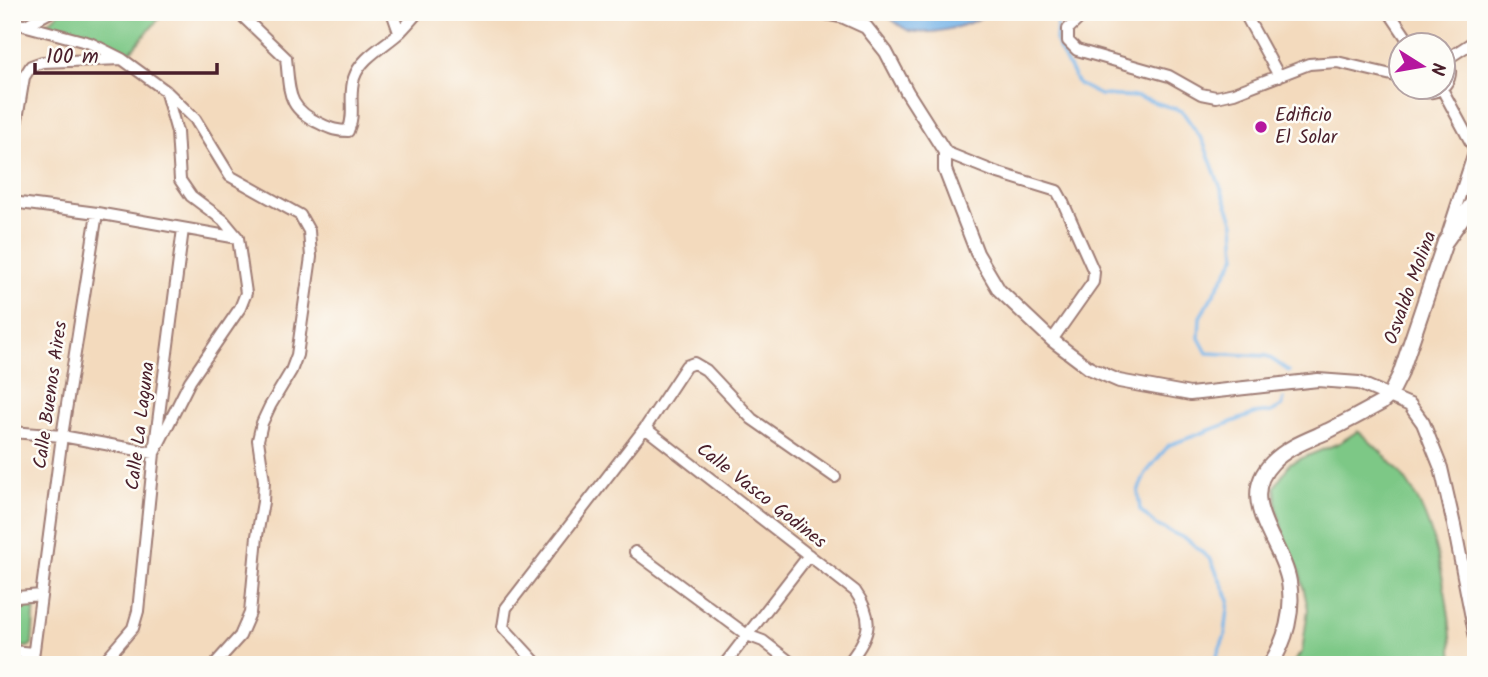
<svg xmlns="http://www.w3.org/2000/svg" width="1488" height="677" font-family="Kalam,sans-serif">
	<rect width="100%" height="100%" fill="#fdfcf7"/>
	<filter id="ink" filterUnits="userSpaceOnUse"><feTurbulence type="fractalNoise" baseFrequency=".0143" numOctaves="2"/><feDisplacementMap in="SourceGraphic" scale="14" xChannelSelector="R" yChannelSelector="G"/><feConvolveMatrix kernelMatrix="1 2 1 2 8 2 1 2 1" color-interpolation-filters="sRGB"/></filter>
	<filter id="wash" filterUnits="userSpaceOnUse"><feTurbulence type="fractalNoise" baseFrequency=".00686" numOctaves="4" result="noise"/><feDisplacementMap in="SourceGraphic" scale="28" xChannelSelector="R" yChannelSelector="G"/><feGaussianBlur stdDeviation="1.57" result="paint"/><feColorMatrix in="noise" values="0 0 0 0 0 0 0 0 0 0 0 0 0 0 0 0 0 1.4 0 .05"/><feComposite in="paint" operator="in"/></filter>
	<g filter="url(#wash)">
		<rect width="100%" height="100%" fill="#f3dabd"/>
		<path fill="#7dc886" stroke="#647458" stroke-width="2" d="M61,12H165L129,53L83,34L46,24Z
			M1358,431C1376,447 1394,463 1407,482C1438,525 1451,612 1453,665H1291L1302,652L1308,609L1300,572L1285,540L1277,509L1275,487L1290,463L1339,443Z
			M31,599L35,601L32,644L28,647L12,646V606L21,600Z"/>
		<path fill="#75b2e7" stroke="#606889" stroke-width="2" d="M883,12H988C973,26 930,36 910,31C901,28 890,18 883,12Z"/>
		<g fill="none" stroke-linecap="round" stroke-linejoin="round">
			<path stroke="#75b2e7" stroke-width="3.5" d="M1058,12L1056,43L1078,84L1100,95L1138,97L1182,111L1203,141L1234,223L1236,256L1200,317L1199,338L1207,353L1267,356L1289,371
				M1210,665L1214,663L1225,635L1229,600L1211,560L1188,540L1156,525L1140,510L1138,491L1146,473L1169,445L1254,414L1271,412L1282,406L1284,399"/>
		</g>
	</g>
	<g filter="url(#ink)">
		<g fill="none" stroke-linecap="round" stroke-linejoin="round">
			<g stroke="#9e7c74" stroke-width="14">
				<path id="minor" d="M238,12L286,58C290,92 286,108 321,124C331,129 337,131 348,131C356,114 348,96 354,78C361,57 385,46 400,32C406,26 412,19 418,12
					M392,12L399,32
					M1086,12L1068,29V41L1077,50L1169,76L1201,94L1216,97L1234,93L1309,64L1337,62L1400,77
					M1244,12L1279,76
					M1389,12L1412,46
					M12,22L90,43L122,59L166,91L195,119L230,176L300,215L309,231L311,257L297,355L291,371L270,406L262,423L258,440L264,481L263,502L257,536L250,613L240,636L214,665
					M26,25L50,12
					M1447,59L1476,40
					M1415,88C1439,103 1463,75 1442,54
					M1442,89L1476,152
					M166,93L177,132L180,180L191,196L223,220L238,238
					M12,149L24,77L31,66L42,62L122,59
					M945,152L995,172L1057,191L1062,200L1094,272L1093,282L1052,340
					M12,202L97,213L238,238L246,293L240,308L190,381L154,453L62,436L12,432
					M1448,232L1474,152
					M645,428L855,591C877,622 868,637 847,665
					M635,552L747,635L763,641L794,665
					M12,601L17,597L41,595
					M12,651L33,653
					M32,665L62,436L97,213
					M101,665L133,628L138,611L154,453L183,229
					M538,665L503,627L506,608L645,428L686,366L694,363L706,370L752,419L835,477
					M724,665L809,555"/>
			</g>
			<g stroke="#9e7c74" stroke-width="16">
				<path id="tertiary" d="M820,12L844,17L866,27L886,52L907,92L945,152V170L977,253L999,290L1052,340L1089,368L1119,381L1190,394L1318,380L1359,383L1410,405L1423,423L1441,468L1454,525L1476,638"/>
			</g>
			<g stroke="#9e7c74" stroke-width="18">
				<path id="secondary" d="M1270,665C1286,641 1294,611 1289,582C1283,543 1235,501 1272,463C1287,447 1308,440 1328,431C1346,422 1363,413 1381,403L1390,395L1400,375L1445,242L1476,198"/>
			</g>
			<use href="#minor" stroke="#fff" stroke-width="10"/>
			<use href="#tertiary" stroke="#fff" stroke-width="12"/>
			<use href="#secondary" stroke="#fff" stroke-width="14"/>
		</g>
	</g>
	<circle fill="#b5179e" stroke="#fdfcf7" stroke-width="2.5" cx="1261" cy="127" r="7"/>
	<g text-anchor="middle" dominant-baseline="central" stroke-width="5" stroke-linejoin="round" paint-order="stroke">
		<g font-size="19" fill="#4a1f2b" stroke="#fdfcf7" text-anchor="start">
			<text x="1275" y="116">Edificio<tspan x="1275" dy="22">El Solar</tspan></text>
		</g>
		<g font-size="19" fill="#4a1f2b" stroke="#fdfcf7">
			<text transform="translate(1411 288) rotate(-70)">Osvaldo Molina</text>
			<text transform="translate(51 395) rotate(-82)">Calle Buenos Aires</text>
			<text transform="translate(141 426) rotate(-83)">Calle La Laguna</text>
			<text transform="translate(761 496) rotate(38)">Calle Vasco Godines</text>
		</g>
	</g>
	<rect width="1488" height="677" fill="none" stroke="#fdfcf7" stroke-width="42"/>
	<g transform="translate(1422 66) rotate(101)"><circle r="33" fill="#fdfcf7" stroke="#b5a4a5" stroke-width="2"/>
	<path d="M0-5L12 26L0 18L-12 26Z" fill="#b5179e"/>
	<text y="-10" font-size="19" font-weight="bold" text-anchor="middle" fill="#4a1f2b">N</text>
	</g>
	<path d="M35 63v10h182v-10" fill="none" stroke="#4a1f2b" stroke-width="3.5"/>
	<text x="46" y="63" font-size="21" fill="#4a1f2b" stroke="#fdfcf7" stroke-width="5" paint-order="stroke">100 m</text>
</svg>
